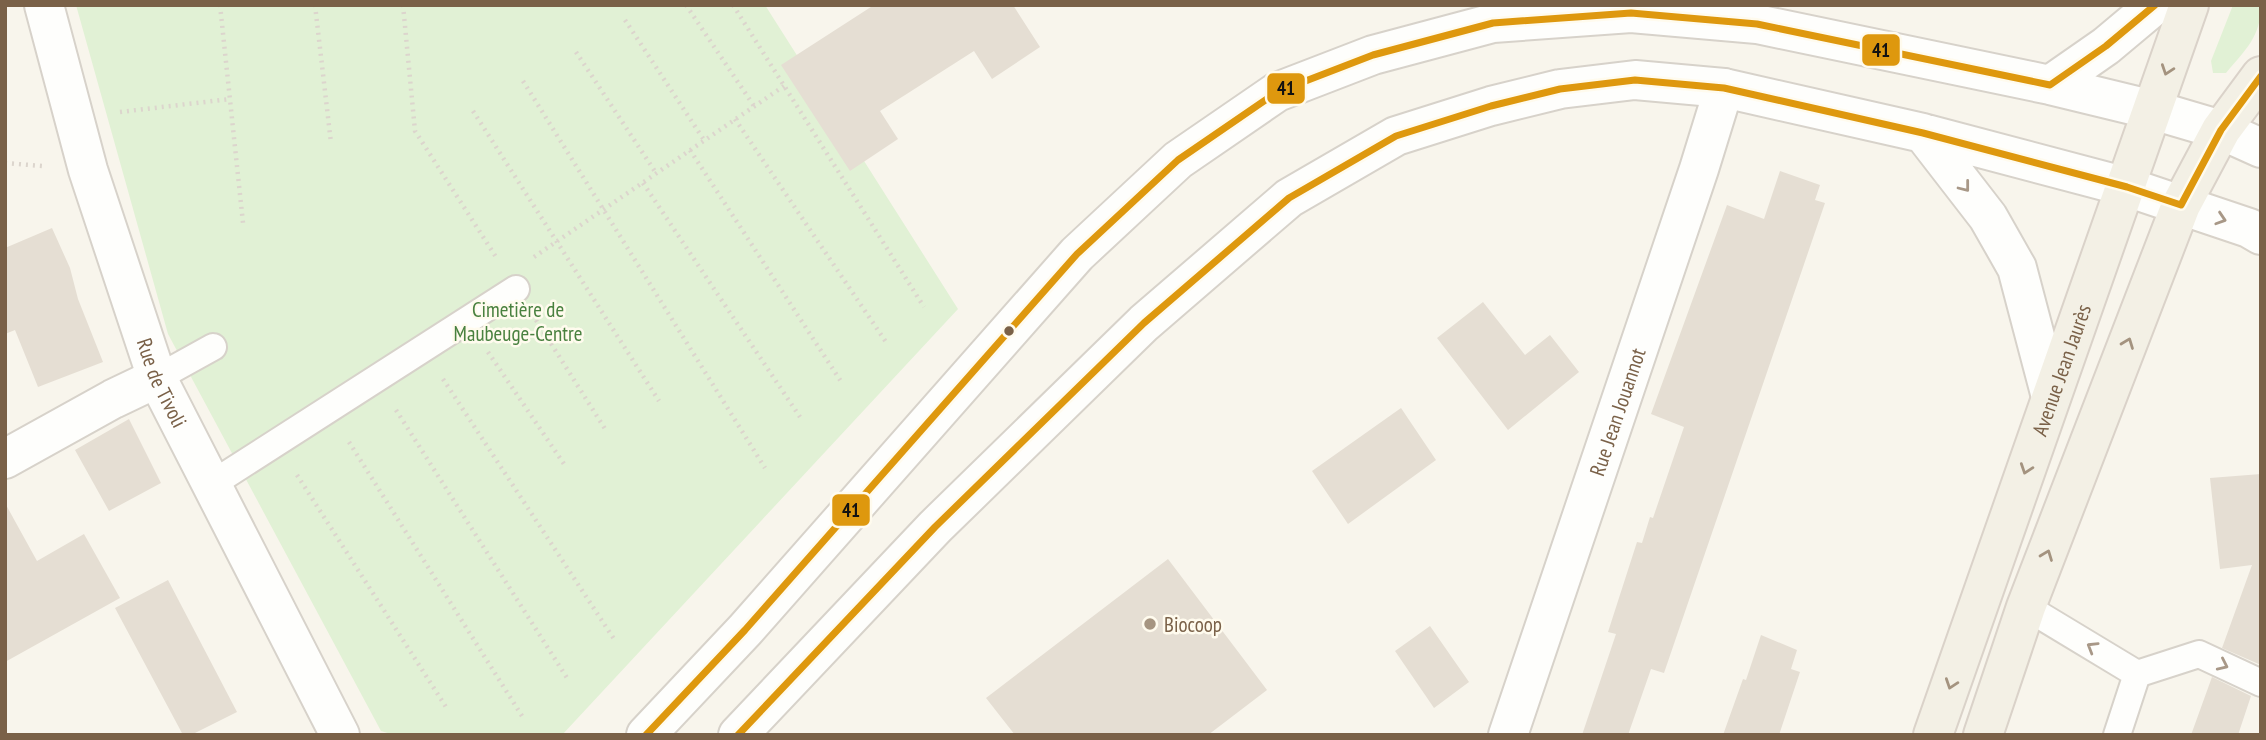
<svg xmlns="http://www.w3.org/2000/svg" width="2266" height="740" font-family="'PT Sans Narrow',sans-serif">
	<rect width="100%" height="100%" fill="#f8f5ec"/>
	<path fill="#e1f1d5" d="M76,5H765L958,309L562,735H394L381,731L168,334Z
		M2233,5H2261C2261,37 2245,50 2226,73H2213L2211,61Z"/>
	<path fill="#e5ded3" d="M874,5H1013L1040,47L992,79L974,51L880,111L898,139L850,171L781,65Z
		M1780,171L1820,185L1815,200L1825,203L1664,673L1651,669L1628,735H1582L1616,634L1608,632L1637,542L1642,543L1650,517L1653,518L1684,427L1651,414L1727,205L1764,219Z
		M52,228L70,268L78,299L103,362L38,387L15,330L5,334V248Z
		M1483,302L1525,355L1550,335L1579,372L1508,430L1437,338Z
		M1401,408L1436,460L1348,524L1312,471Z
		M129,419L161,483L109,511L75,450Z
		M2261,474V665L2222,648L2252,565L2220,569L2210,478Z
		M5,503L37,561L84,534L120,598L5,662Z
		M1168,559L1267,690L1208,735H1015L986,698Z
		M168,580L237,712L191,735H183L115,608Z
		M1430,626L1469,682L1434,708L1395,651Z
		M1761,635L1797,650L1791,669L1800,672L1779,735H1723L1743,679L1746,680Z
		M2212,677L2251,696L2238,735H2191Z"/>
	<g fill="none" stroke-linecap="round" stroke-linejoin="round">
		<g stroke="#d7d2ca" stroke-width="30">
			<path id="service" d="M157,378L213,347
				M212,484L516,289
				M2026,607L2137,674L2117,735
				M2137,674L2199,654L2261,683"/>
		</g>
		<g stroke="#d7d2ca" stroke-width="42">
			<g id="minor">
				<path id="s1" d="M44,5L88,170L157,378L340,735"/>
				<path d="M5,459L113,399L157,378"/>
				<path id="s2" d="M1508,735L1699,169L1724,88"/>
			</g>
		</g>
		<g stroke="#d7d2ca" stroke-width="42">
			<path id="tertiary" d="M2050,85L2106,46L2155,5
				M1923,133L1988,217L2017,268L2051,397
				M646,735L745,630L1077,254L1178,160L1277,92L1373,55L1493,23L1631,13L1757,24L2050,85L2153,110
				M738,735L935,527L1144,323L1289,198L1396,136L1491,106L1560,89L1635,80L1724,88L1923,133L2127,187"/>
		</g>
		<g stroke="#d8d2c9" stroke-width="42">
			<path id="secondary" d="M2153,110L2221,130L2261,148
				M2127,187L2249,228L2261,235"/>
		</g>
		<g stroke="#dad2c9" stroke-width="42">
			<g id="primary">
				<path id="s3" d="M1933,735L2189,5"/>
				<path d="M1983,735L2026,607L2181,205L2221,130L2261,76"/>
			</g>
		</g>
		<path stroke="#dcd5cd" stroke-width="4.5" stroke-dasharray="2 5" stroke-linecap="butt" d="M220,5L243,223
			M315,5L331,143
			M403,5L415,131L496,257
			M686,5L754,106
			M733,5L924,307
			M625,20L704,140
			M576,52L656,173
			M523,81L765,468
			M473,111L659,401
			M120,112L230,99
			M735,119L886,342
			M690,150L842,383
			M5,163L42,166
			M643,183L800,417
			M534,257L784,86
			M536,320L607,432
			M488,352L564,464
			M443,379L614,639
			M396,410L569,681
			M349,442L522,716
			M297,475L446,707"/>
		<use href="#service" stroke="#fefefc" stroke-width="26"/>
		<use href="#minor" stroke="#fefefc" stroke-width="38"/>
		<use href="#tertiary" stroke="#fefefc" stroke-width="38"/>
		<use href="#secondary" stroke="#fefefc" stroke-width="38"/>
		<use href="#primary" stroke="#f3f0e5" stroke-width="38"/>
		<g stroke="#fffbee" stroke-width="12">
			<path id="bus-1" d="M646,735L745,630L1077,254L1178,160L1277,92L1373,55L1493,23L1631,13L1757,24L2050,85L2106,46L2155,5
				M738,735L935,527L1144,323L1289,198L1396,136L1491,106L1560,89L1635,80L1724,88L1923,133L2127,187L2181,205L2221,130L2261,76"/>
		</g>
		<use href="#bus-1" stroke="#de980e" stroke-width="7"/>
	</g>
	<defs><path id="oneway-chevron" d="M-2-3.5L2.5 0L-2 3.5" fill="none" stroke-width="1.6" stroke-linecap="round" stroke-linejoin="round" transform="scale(1.75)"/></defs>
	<g stroke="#a4937f">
		<use href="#oneway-chevron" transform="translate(2167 70) rotate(109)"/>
		<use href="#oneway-chevron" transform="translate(2128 343) rotate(-69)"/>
		<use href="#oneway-chevron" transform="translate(2026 469) rotate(109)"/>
		<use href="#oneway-chevron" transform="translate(2047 555) rotate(-69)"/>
		<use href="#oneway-chevron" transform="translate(1951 684) rotate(109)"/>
	</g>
	<g stroke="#a89887">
		<use href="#oneway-chevron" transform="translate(1965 187) rotate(52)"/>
		<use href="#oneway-chevron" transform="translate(2221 219) rotate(18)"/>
		<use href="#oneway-chevron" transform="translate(2092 647) rotate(-149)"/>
		<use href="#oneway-chevron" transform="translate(2223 665) rotate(25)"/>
	</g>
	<circle fill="#7a6148" stroke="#fffbee" stroke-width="2.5" cx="1009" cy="331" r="6"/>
	<circle fill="#a69581" stroke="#fffbee" stroke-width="2.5" cx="1150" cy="624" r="7"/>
	<g text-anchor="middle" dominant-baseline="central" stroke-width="5" stroke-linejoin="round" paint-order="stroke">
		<g font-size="21" fill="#49813f" stroke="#fffbee">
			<text x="518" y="309">Cimetière de<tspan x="518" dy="24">Maubeuge-Centre</tspan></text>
		</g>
		<g font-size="21" fill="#7a6148" stroke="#fffbee">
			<text stroke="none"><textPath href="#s3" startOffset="387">Avenue Jean Jaurès</textPath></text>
			<text stroke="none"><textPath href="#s1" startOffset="396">Rue de Tivoli</textPath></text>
			<text stroke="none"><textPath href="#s2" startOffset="341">Rue Jean Jouannot</textPath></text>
		</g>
		<g font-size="21" fill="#7a6148" stroke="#fffbee" text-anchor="start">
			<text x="1164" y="624">Biocoop</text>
		</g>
	</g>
	<g stroke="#fffbee" stroke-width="2.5">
		<rect x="1861" y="33" width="40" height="34" rx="7" fill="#de980e"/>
		<rect x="1266" y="72" width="40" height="33" rx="7" fill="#de980e"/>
		<rect x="831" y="493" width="40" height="34" rx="7" fill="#de980e"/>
	</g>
	<g font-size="19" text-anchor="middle" font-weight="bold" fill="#111">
		<text x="1881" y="57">41</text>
		<text x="1286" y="95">41</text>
		<text x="851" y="517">41</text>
	</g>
	<rect width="2266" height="740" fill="none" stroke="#7a6148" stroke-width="14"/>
</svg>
